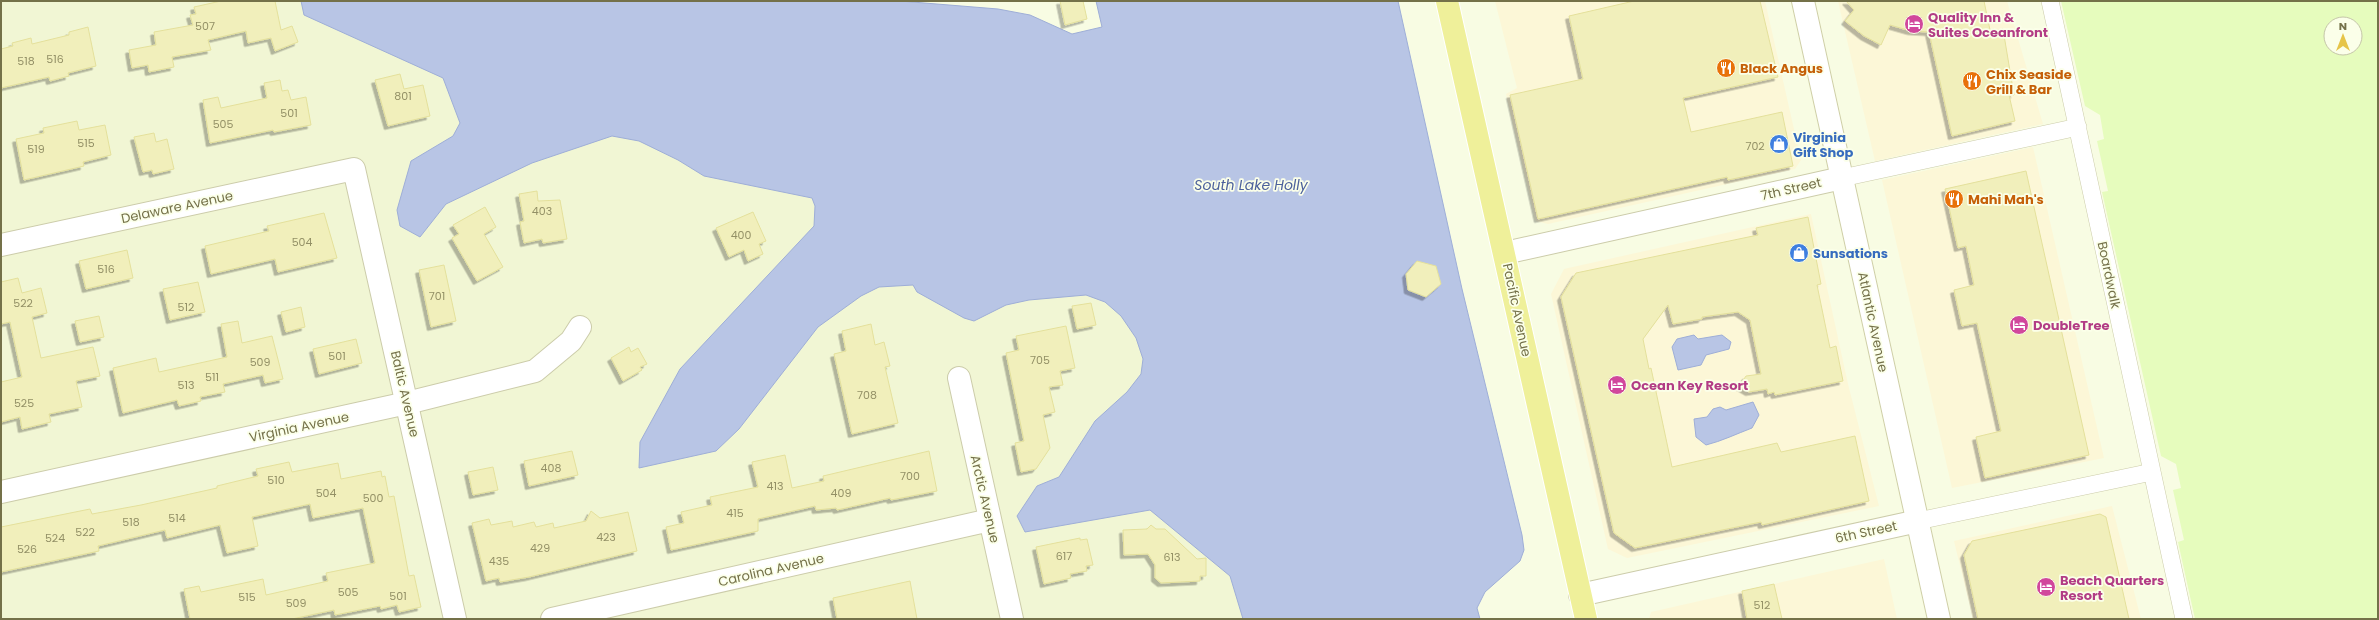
<svg xmlns="http://www.w3.org/2000/svg" width="2379" height="620" font-family="Poppins,sans-serif">
	<defs>
		<filter id="shadow"><feDropShadow dx="-3.5" dy="3.5" stdDeviation="0" flood-color="#0004"/></filter>
	</defs>
	<rect width="100%" height="100%" fill="#f8fce3"/>
	<path fill="#f1f6d4" d="M1,1H394L1231,284L1296,619H1Z"/>
	<path fill="#fcf7d7" d="M1495,1H1765L1801,160L1795,169L1548,224L1536,221L1506,94L1517,88Z
		M1838,1H2007L2043,124L1875,161Z
		M2033,147L2104,458L1952,488L1882,180Z
		M1811,214L1848,384L1879,506L1627,558L1608,549L1551,294L1564,269Z
		M2112,506L2141,619H1973L1954,541Z
		M1884,559L1897,619H1649L1651,612Z"/>
	<path fill="#e6fcbd" fill-rule="evenodd" d="M2061,1H2378V619H2195L2178,542L2184,540L2173,490L2181,488L2176,464L2161,456L2102,192L2108,191L2097,141L2104,139L2100,115L2085,106ZM2331,24H2355V48H2331Z"/>
	<path fill="#b8c5e5" stroke="#9eaed7" d="M301,1H900L998,9L1030,15L1072,34L1102,27L1096,1H1398L1462,289L1522,535L1524,550L1520,561L1485,592L1477,608L1480,619H1243L1230,576L1150,510L1025,532L1017,516L1037,486L1059,477L1095,421L1127,392L1141,374L1143,359L1136,338L1121,316L1105,302L1086,295L1029,300L1006,305L974,321L964,318L917,292L913,285L879,287L861,296L818,327L739,429L716,451L639,468L640,442L680,369L814,226L815,206L812,198L704,176L678,160L639,141L612,136L532,163L446,204L420,237L400,226L397,210L411,161L453,136L460,123L443,78L304,15Z
		M1694,335L1698,339L1722,335L1731,342L1729,349L1706,355L1701,365L1678,370L1672,347L1677,339Z
		M1753,402L1759,415L1752,428C1736,434 1722,441 1706,445L1696,437L1694,419L1707,417L1713,409L1720,407L1726,410Z"/>
	<path fill="#f1efbb" stroke="#e4e09b" filter="url(#shadow)" d="M221,1H275L281,30L292,26L298,42L275,51L271,38L248,43L246,31L208,40L211,50L172,57L174,67L149,72L148,65L132,68L129,50L156,45L154,32L193,25L190,15L196,14L194,7Z
		M1060,1H1083L1087,19L1065,25Z
		M1634,1H1760L1778,77L1683,98L1691,132L1782,112L1793,166L1728,180L1727,177L1538,219L1510,95L1583,79L1569,16Z
		M1846,1H1984L1990,30L1994,29L1995,31L2003,29L2014,95H2009L2015,121L1952,136L1929,32L1911,31L1890,25L1881,45L1864,36L1845,21L1854,10Z
		M88,27L96,66L68,73L69,76L50,81L49,77L1,88V49L13,46L12,43L31,38L32,44L69,35V32Z
		M400,74L404,89L423,85L430,116L388,126L375,80Z
		M280,80L282,91L288,90L291,100L306,97L311,125L274,132L273,130L210,143L203,100L218,97L221,108L267,98L264,83Z
		M77,121L79,130L105,125L111,155L83,162L84,166L24,180L16,139L44,133L43,128Z
		M154,133L156,142L167,139L174,169L153,174L152,170L143,172L134,137Z
		M2026,171L2089,455L1985,478L1976,437L2001,431L1977,323L1962,326L1954,290L1974,285L1966,246L1958,248L1945,189Z
		M537,191L538,201L560,200L567,239L543,243L542,239L524,243L520,222L524,221L519,194Z
		M485,207L496,227L484,234L503,267L477,281L452,238L459,234L453,225Z
		M753,212L766,241L759,244L763,254L748,261L744,250L729,257L716,228Z
		M324,213L337,258L278,272L275,259L211,274L205,246L269,231L267,226Z
		M1808,217L1821,284L1817,285L1830,348L1836,346L1843,381L1775,395L1774,392L1768,394L1767,389L1749,392L1739,386L1746,376L1761,374L1750,320L1738,312L1702,317V319L1673,324L1668,305L1643,339L1649,369L1651,368L1672,467L1777,443L1781,452L1855,436L1869,501L1762,525L1761,522L1635,548L1614,533L1561,297L1576,273L1758,235L1756,228Z
		M127,250L133,278L86,289L79,261Z
		M1417,261L1436,266L1441,284L1426,297L1408,290L1406,274Z
		M444,265L456,321L431,327L419,270Z
		M18,278L22,293L41,288L47,313L32,317L41,358L93,347L100,376L76,381L82,407L49,414L51,422L22,429L20,417L1,422V382L22,377L10,322L1,324V282Z
		M198,282L205,312L170,320L163,289Z
		M1091,303L1096,325L1077,329L1072,306Z
		M301,307L305,327L286,332L281,312Z
		M99,316L104,337L80,342L75,321Z
		M238,321L242,343L272,336L283,379L265,383L263,375L223,384L225,392L200,397L201,401L179,406L177,400L123,413L113,368L156,358L159,372L227,357L221,324Z
		M871,324L875,345L884,342L890,366L885,367L898,423L852,434L834,354L846,351L842,331Z
		M1066,326L1075,368L1060,371L1063,385L1049,387L1055,412L1043,415L1050,448L1036,469L1021,472L1015,443L1024,441L1006,353L1019,350L1016,336Z
		M356,339L362,363L319,374L313,349Z
		M629,347L631,352L638,348L647,364L640,367L642,370L623,381L611,358Z
		M572,451L578,475L529,486L524,461Z
		M929,451L937,491L891,500L890,498L837,510L836,508L816,510L815,506L758,519V531L671,550L666,527L684,523L681,512L712,505L710,497L758,487L752,462L785,455L792,488L824,481L823,476Z
		M289,462L292,472L338,463L341,479L381,471L382,477L385,476L389,497L394,496L409,576L414,575L421,607L399,612L397,605L381,609L380,606L335,615L334,610L292,619H190L184,589L199,586L201,592L263,579L266,595L328,581L326,573L375,563L363,508L313,518L310,504L252,517L258,546L227,553L220,525L167,538L165,530L98,546L99,551L1,572V527L90,509L92,514L141,505L217,488V486L258,476L256,469Z
		M493,467L498,490L473,495L468,472Z
		M591,511L600,518L628,512L637,551L529,577L500,582L499,578L486,581L472,523L489,519L491,525L512,521L513,527L534,522L536,527L553,523L554,528L586,521Z
		M2100,514L2106,517L2129,619H1978L1964,555L1972,541Z
		M1151,525L1156,529H1165L1197,559L1206,558V576H1200V581L1161,583L1155,578V565L1148,554L1124,555L1123,530L1147,529Z
		M1080,538V540L1087,539L1093,565L1086,566L1087,571L1070,574L1071,578L1044,584L1036,547Z
		M910,581L917,619H837L833,598Z
		M1774,584L1782,619H1747L1742,591Z"/>
	<g fill="none" stroke-linecap="round" stroke-linejoin="round">
		<g stroke="#cca" stroke-width="18">
			<path id="pedestrian" d="M2050,1L2184,619
				M1842,178L2078,127
				M1918,521L2152,472"/>
		</g>
		<g stroke="#cca" stroke-width="24">
			<path id="minor" d="M1,245L354,169L455,619
				M1505,253L1842,178
				M959,378L1012,619
				M1,492L407,403L535,371L571,341L580,327
				M1580,595L1918,521
				M552,619L990,520"/>
		</g>
		<g stroke="#cfcfa7" stroke-width="24">
			<path id="secondary" d="M1803,1L1939,619"/>
		</g>
		<g stroke="#fff" stroke-width="24">
			<path id="trunk" d="M1447,1L1586,619"/>
		</g>
		<use href="#pedestrian" stroke="#fff" stroke-width="17"/>
		<use href="#minor" stroke="#fff" stroke-width="22"/>
		<use href="#secondary" stroke="#fff" stroke-width="22"/>
		<use href="#trunk" stroke="#eff09a" stroke-width="22"/>
	</g>
	<defs>
		<g id="hotel-disc" transform="scale(1)"><circle r="9.5" fill="#d1479c" stroke="#fbffe9"/><path d="M-6-4.5h1.5V1H6V5H4.5V3h-9V5H-6ZM-4 0a1.8 1.8 0 1 1 3.6 0ZM.5 0V-2.5h3Q6-2.5 6 0Z" fill="#fff"/></g>
		<g id="restaurant-disc" transform="scale(1)"><circle r="9.5" fill="#e8710a" stroke="#fbffe9"/><path d="M-5-6h1v4h1v-4h1v4h1v-4h1v5L-1.5 .5V6h-2V.5L-5-1ZM5-6V6H3V1.5H1.5Q1.5-4 5-6Z" fill="#fff"/></g>
		<g id="shop-disc" transform="scale(1)"><circle r="9.5" fill="#3f7fe0" stroke="#fbffe9"/><path d="M-5-2.5h2.3a2.7 3.5 0 0 1 5.4 0H5L5.5 6h-11ZM-1.5-2.5h3a1.5 2.3 0 0 0-3 0Z" fill="#fff"/></g>
	</defs>
	<g fill-rule="evenodd">
		<use href="#hotel-disc" x="1914" y="24"/>
		<use href="#restaurant-disc" x="1726" y="68"/>
		<use href="#restaurant-disc" x="1972" y="81"/>
		<use href="#shop-disc" x="1779" y="144"/>
		<use href="#restaurant-disc" x="1954" y="199"/>
		<use href="#shop-disc" x="1799" y="253"/>
		<use href="#hotel-disc" x="2019" y="325"/>
		<use href="#hotel-disc" x="1617" y="385"/>
		<use href="#hotel-disc" x="2046" y="587"/>
	</g>
	<g text-anchor="middle" dominant-baseline="central" stroke-width="3.5" stroke-linejoin="round" paint-order="stroke">
		<g font-size="11" fill="#939066">
			<text x="205" y="26">507</text>
			<text x="55" y="59">516</text>
			<text x="26" y="61">518</text>
			<text x="403" y="96">801</text>
			<text x="289" y="113">501</text>
			<text x="223" y="124">505</text>
			<text x="86" y="143">515</text>
			<text x="1755" y="146">702</text>
			<text x="36" y="149">519</text>
			<text x="542" y="211">403</text>
			<text x="741" y="235">400</text>
			<text x="302" y="242">504</text>
			<text x="106" y="269">516</text>
			<text x="437" y="296">701</text>
			<text x="23" y="303">522</text>
			<text x="186" y="307">512</text>
			<text x="337" y="356">501</text>
			<text x="1040" y="360">705</text>
			<text x="260" y="362">509</text>
			<text x="212" y="377">511</text>
			<text x="186" y="385">513</text>
			<text x="867" y="395">708</text>
			<text x="24" y="403">525</text>
			<text x="551" y="468">408</text>
			<text x="910" y="476">700</text>
			<text x="276" y="480">510</text>
			<text x="775" y="486">413</text>
			<text x="326" y="493">504</text>
			<text x="841" y="493">409</text>
			<text x="373" y="498">500</text>
			<text x="735" y="513">415</text>
			<text x="177" y="518">514</text>
			<text x="131" y="522">518</text>
			<text x="85" y="532">522</text>
			<text x="606" y="537">423</text>
			<text x="55" y="538">524</text>
			<text x="540" y="548">429</text>
			<text x="27" y="549">526</text>
			<text x="1064" y="556">617</text>
			<text x="1172" y="557">613</text>
			<text x="499" y="561">435</text>
			<text x="348" y="592">505</text>
			<text x="398" y="596">501</text>
			<text x="247" y="597">515</text>
			<text x="296" y="603">509</text>
			<text x="1762" y="605">512</text>
		</g>
		<g font-size="13" font-weight="bold" fill="#b23c85" stroke="#fbffe9" text-anchor="start">
			<text x="1928" y="17">Quality Inn &amp;<tspan x="1928" dy="15">Suites Oceanfront</tspan></text>
			<text x="2033" y="325">DoubleTree</text>
			<text x="1631" y="385">Ocean Key Resort</text>
			<text x="2060" y="580">Beach Quarters<tspan x="2060" dy="15">Resort</tspan></text>
		</g>
		<g font-size="13" font-weight="bold" fill="#c56008" stroke="#fbffe9" text-anchor="start">
			<text x="1740" y="68">Black Angus</text>
			<text x="1986" y="74">Chix Seaside<tspan x="1986" dy="15">Grill &amp; Bar</tspan></text>
			<text x="1968" y="199">Mahi Mah's</text>
		</g>
		<g font-size="13" font-weight="bold" fill="#366cbe" stroke="#fbffe9" text-anchor="start">
			<text x="1793" y="137">Virginia<tspan x="1793" dy="15">Gift Shop</tspan></text>
			<text x="1813" y="253">Sunsations</text>
		</g>
		<g font-size="13" fill="#747149" stroke="#fbffe9">
			<text transform="translate(1791 189) rotate(-13)">7th Street</text>
			<text transform="translate(177 207) rotate(-12)">Delaware Avenue</text>
			<text transform="translate(2109 275) rotate(78)">Boardwalk</text>
			<text transform="translate(1517 310) rotate(78)">Pacific Avenue</text>
			<text transform="translate(1873 322) rotate(78)">Atlantic Avenue</text>
			<text transform="translate(405 394) rotate(77)">Baltic Avenue</text>
			<text transform="translate(299 427) rotate(-12)">Virginia Avenue</text>
			<text transform="translate(985 499) rotate(77)">Arctic Avenue</text>
			<text transform="translate(1866 532) rotate(-12)">6th Street</text>
			<text transform="translate(771 570) rotate(-13)">Carolina Avenue</text>
		</g>
		<g font-size="14" font-style="italic" fill="#4c619c" stroke="#fbffe9">
			<text x="1251" y="185">South Lake Holly</text>
		</g>
	</g>
	<rect width="2379" height="620" fill="none" stroke="#747149" stroke-width="4"/>
	<g transform="translate(2343 36)"><circle r="19" fill="#fbffe9" stroke="#c5c6a9"/>
	<path d="M0-3L7 15L0 10L-7 15Z" fill="#e6c548"/>
	<text y="-6" font-size="11" font-weight="bold" text-anchor="middle" fill="#747149">N</text>
	</g>
</svg>
